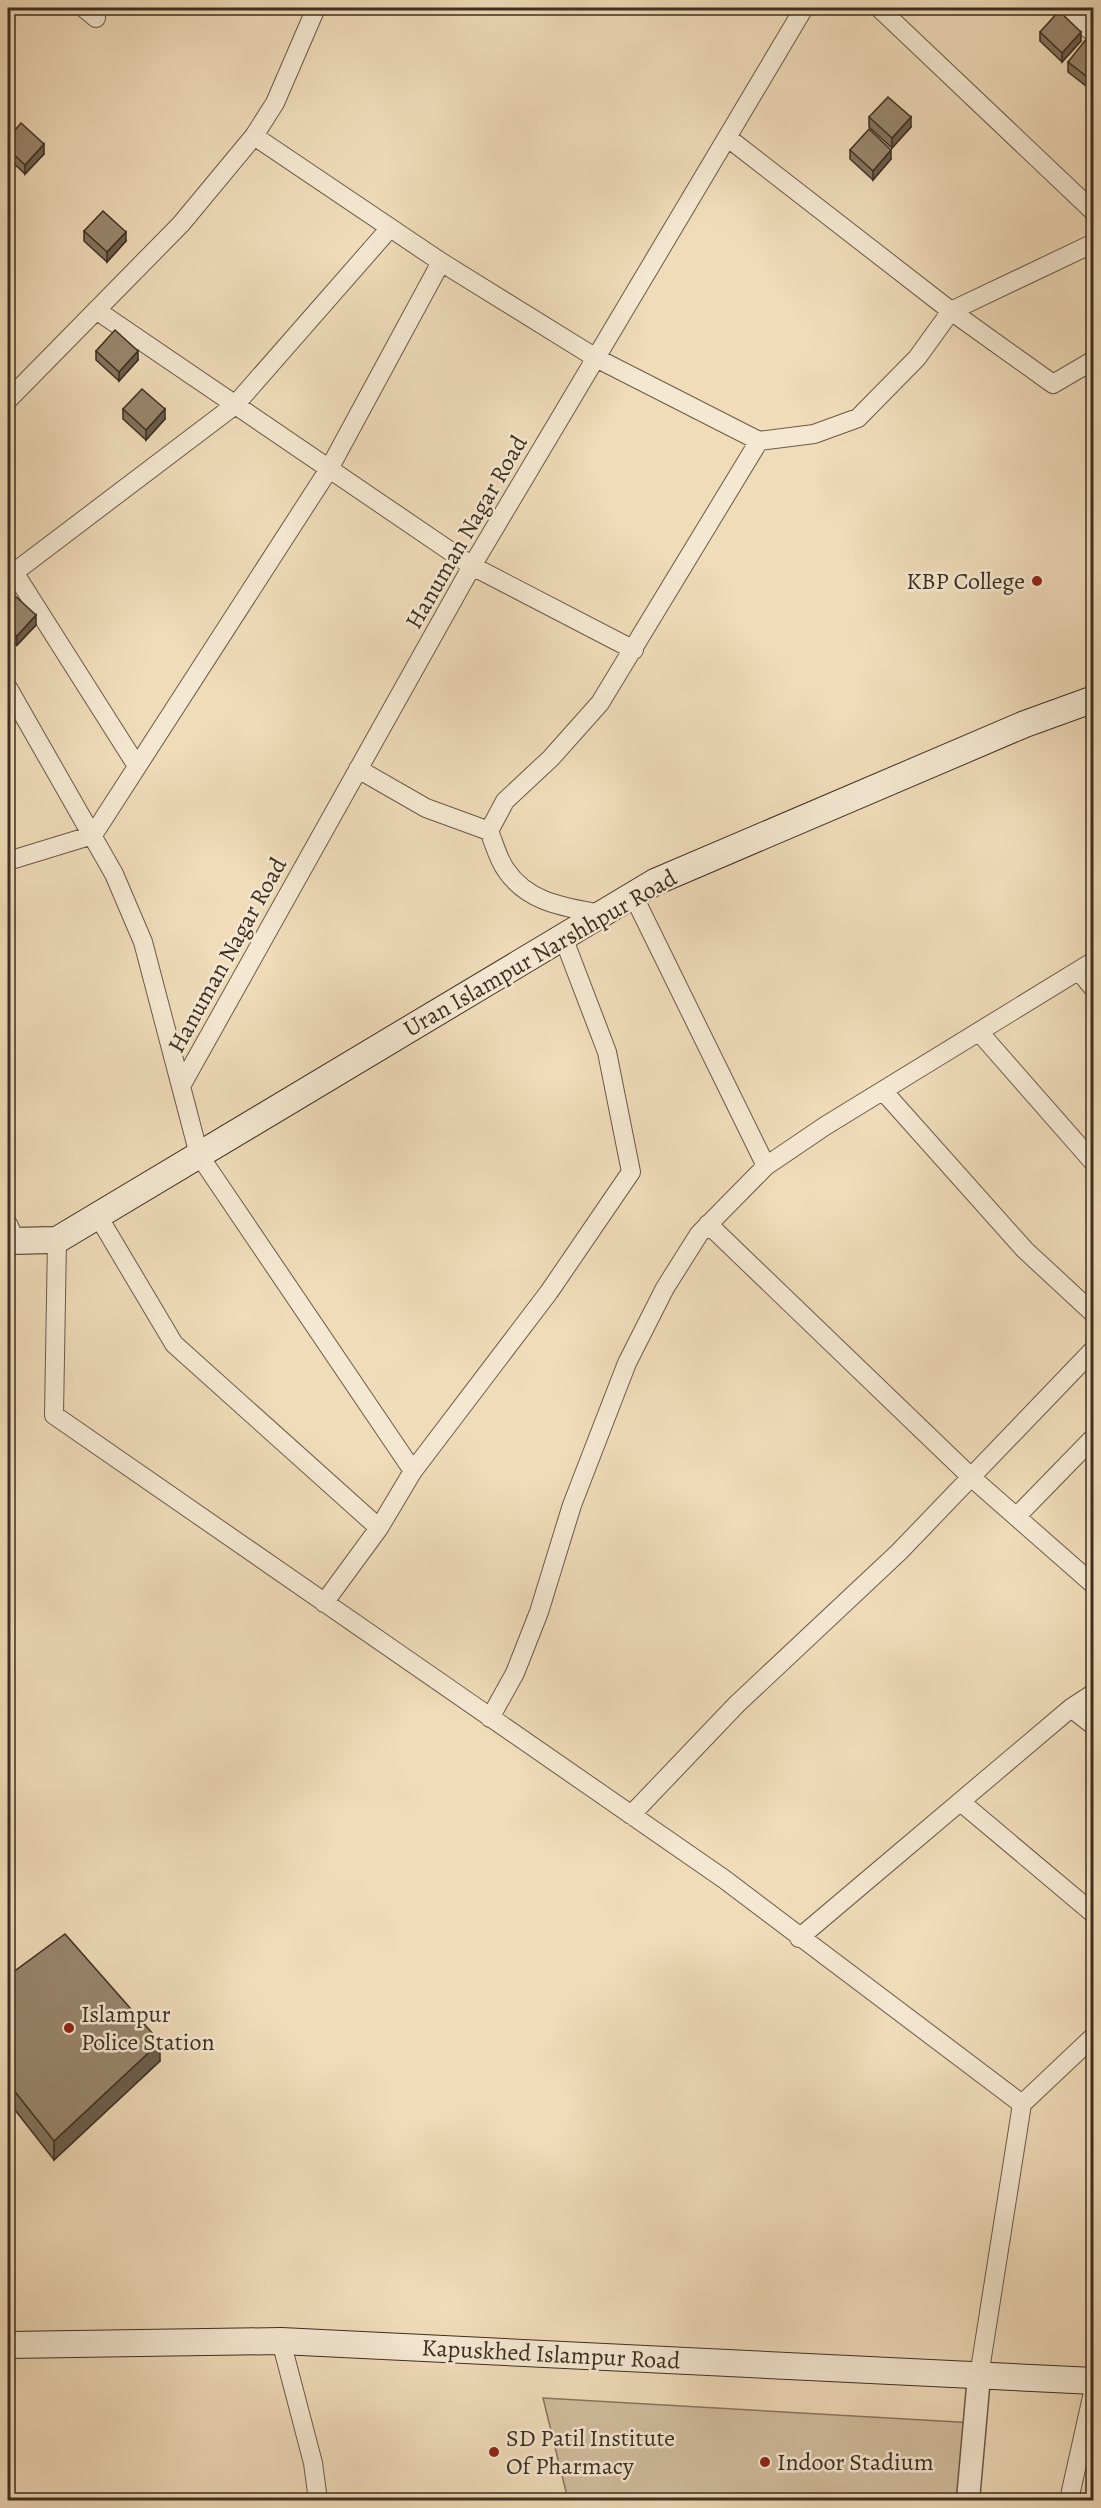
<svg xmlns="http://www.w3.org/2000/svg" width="1101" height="2508" font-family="Alegreya,serif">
	<rect width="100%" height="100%" fill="#f0dcb9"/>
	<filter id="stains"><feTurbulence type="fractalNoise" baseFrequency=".00333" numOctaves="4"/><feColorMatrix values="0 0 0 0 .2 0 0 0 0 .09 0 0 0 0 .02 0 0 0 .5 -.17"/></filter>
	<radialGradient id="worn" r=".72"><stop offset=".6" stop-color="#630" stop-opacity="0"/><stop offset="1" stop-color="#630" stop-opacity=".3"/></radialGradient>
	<path fill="#d2be9f" stroke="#887660" stroke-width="1.5" d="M543,2398L975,2423L968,2500H568Z"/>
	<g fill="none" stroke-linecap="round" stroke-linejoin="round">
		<g stroke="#6a5a47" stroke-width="20">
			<path id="minor" d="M84,8L96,18
				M879,8L1094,212
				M1061,8L1094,33
				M254,136L441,262L596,358L759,441L814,434L858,418L917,358L951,311L1094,243
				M728,138L951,311L1053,384L1094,360
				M96,310L472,566L634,650
				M8,400L181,224L254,136L275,103L316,8
				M14,572L137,766
				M8,577L235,405L390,228
				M8,688L114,874L143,942L199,1155L413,1471
				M358,769L426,808L489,831C494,843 498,859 506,870C528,903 565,907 601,914
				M489,831L505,801L551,758L600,703L759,441
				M8,861L93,835L329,469L441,262
				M1079,971L1094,989
				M980,1033L1094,1163
				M181,1086L472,566L804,8
				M884,1092L1025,1250L1094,1314
				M766,1166L825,1126L1094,961
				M98,1216L174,1344L379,1528
				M8,1224L16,1241
				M708,1224L971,1477L1094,1585
				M57,1240L54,1415L724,1879L1022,2104L979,2376
				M1017,1516L1094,1437
				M324,1603L379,1528L413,1471L549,1292L631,1172L607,1052L563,937
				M1071,1708L1094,1726
				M490,1718L515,1673L539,1612L572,1505L627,1363L665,1288L699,1234L766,1166L633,895
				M962,1803L1094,1914
				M631,1815L737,1704L899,1552L1094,1349
				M799,1938L1071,1708L1094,1693
				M1022,2104L1094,2036
				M281,2341L313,2463L318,2500
				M1069,2500L1094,2388"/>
		</g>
		<g stroke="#6a5a47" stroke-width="25">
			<path id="tertiary" d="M968,2500L979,2376"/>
		</g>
		<g stroke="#3d2e21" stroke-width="28">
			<path id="secondary" d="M8,1241L57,1240L655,882L1025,724L1094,699
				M8,2345L281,2341L1094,2381"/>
		</g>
		<use href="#minor" stroke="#f5e8d2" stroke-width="18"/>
		<use href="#tertiary" stroke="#f5e8d2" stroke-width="22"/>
		<use href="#secondary" stroke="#f5e8d2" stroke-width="26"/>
	</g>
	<path fill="#847560" stroke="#3d2e21" stroke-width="1.5" d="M1040,32L1081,41L1062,62L1040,41Z
		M1094,35V85L1090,89L1068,72V62Z
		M869,117L911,127L892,148L869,127Z
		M8,138L44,154L25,174L8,158Z
		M850,150L891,159L873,180L850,159Z
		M84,231L126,241L107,262L84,241Z
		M96,351L138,360L119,381L96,360Z
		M123,409L165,419L146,440L123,419Z
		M8,600L36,625L17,645L8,637Z
		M8,1976L160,2061L54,2160L8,2101Z"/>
	<path fill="#6c5f4e" stroke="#3d2e21" stroke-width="1.5" d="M1081,32V41L1062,62V53Z
		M1094,75V85L1090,89V79Z
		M911,117V127L892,148V138Z
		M44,144V154L25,174V165Z
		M891,150V159L873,180V171Z
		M126,232V241L107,262V252Z
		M138,351V360L119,381V372Z
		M165,409V419L146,440V430Z
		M36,615V625L17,645V636Z
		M160,2042V2061L54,2160V2141Z"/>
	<path fill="#9a8870" stroke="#3d2e21" stroke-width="1.5" d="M1059,11L1081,32L1062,53L1040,32Z
		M1091,33L1094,35V75L1090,79L1068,62Z
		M888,97L911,117L892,138L869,117Z
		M21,123L44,144L25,165L8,149V138Z
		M869,129L891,150L873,171L850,150Z
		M103,211L126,232L107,252L84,231Z
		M115,330L138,351L119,372L96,351Z
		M142,389L165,409L146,430L123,409Z
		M13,594L36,615L17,636L8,628V600Z
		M65,1934L160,2042L54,2141L8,2083V1976Z"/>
	<g fill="#8f2418" stroke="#f5e8d2" stroke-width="2">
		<circle cx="1037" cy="581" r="6"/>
		<circle cx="69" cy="2028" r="6"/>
		<circle cx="494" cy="2452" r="6"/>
		<circle cx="765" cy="2462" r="6"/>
	</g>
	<g text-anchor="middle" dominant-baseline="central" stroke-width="5" stroke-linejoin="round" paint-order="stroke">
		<g font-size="24" fill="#3d2e21" stroke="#f5e8d2">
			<text transform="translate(466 532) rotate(-60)">Hanuman Nagar Road</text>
			<text transform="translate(540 953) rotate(-30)">Uran Islampur Narshhpur Road</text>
			<text transform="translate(227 955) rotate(-61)">Hanuman Nagar Road</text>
			<text transform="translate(551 2354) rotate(3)">Kapuskhed Islampur Road</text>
		</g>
		<g font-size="24" fill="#3d2e21" stroke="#f5e8d2" text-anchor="start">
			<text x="1025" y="581" text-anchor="end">KBP College</text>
			<text x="81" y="2014">Islampur<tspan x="81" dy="28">Police Station</tspan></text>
			<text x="506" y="2438">SD Patil Institute<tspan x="506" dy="28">Of Pharmacy</tspan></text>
			<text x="777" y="2462">Indoor Stadium</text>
		</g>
	</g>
	<rect width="1101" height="2508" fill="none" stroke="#f0dcb9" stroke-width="30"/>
	<rect x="9" y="9" width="1083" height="2490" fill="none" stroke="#3d2e21" stroke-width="3"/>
	<rect x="15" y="15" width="1071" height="2478" fill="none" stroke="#3d2e21" stroke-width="1.5"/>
	<rect width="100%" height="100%" filter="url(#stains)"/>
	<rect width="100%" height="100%" fill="url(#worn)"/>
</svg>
